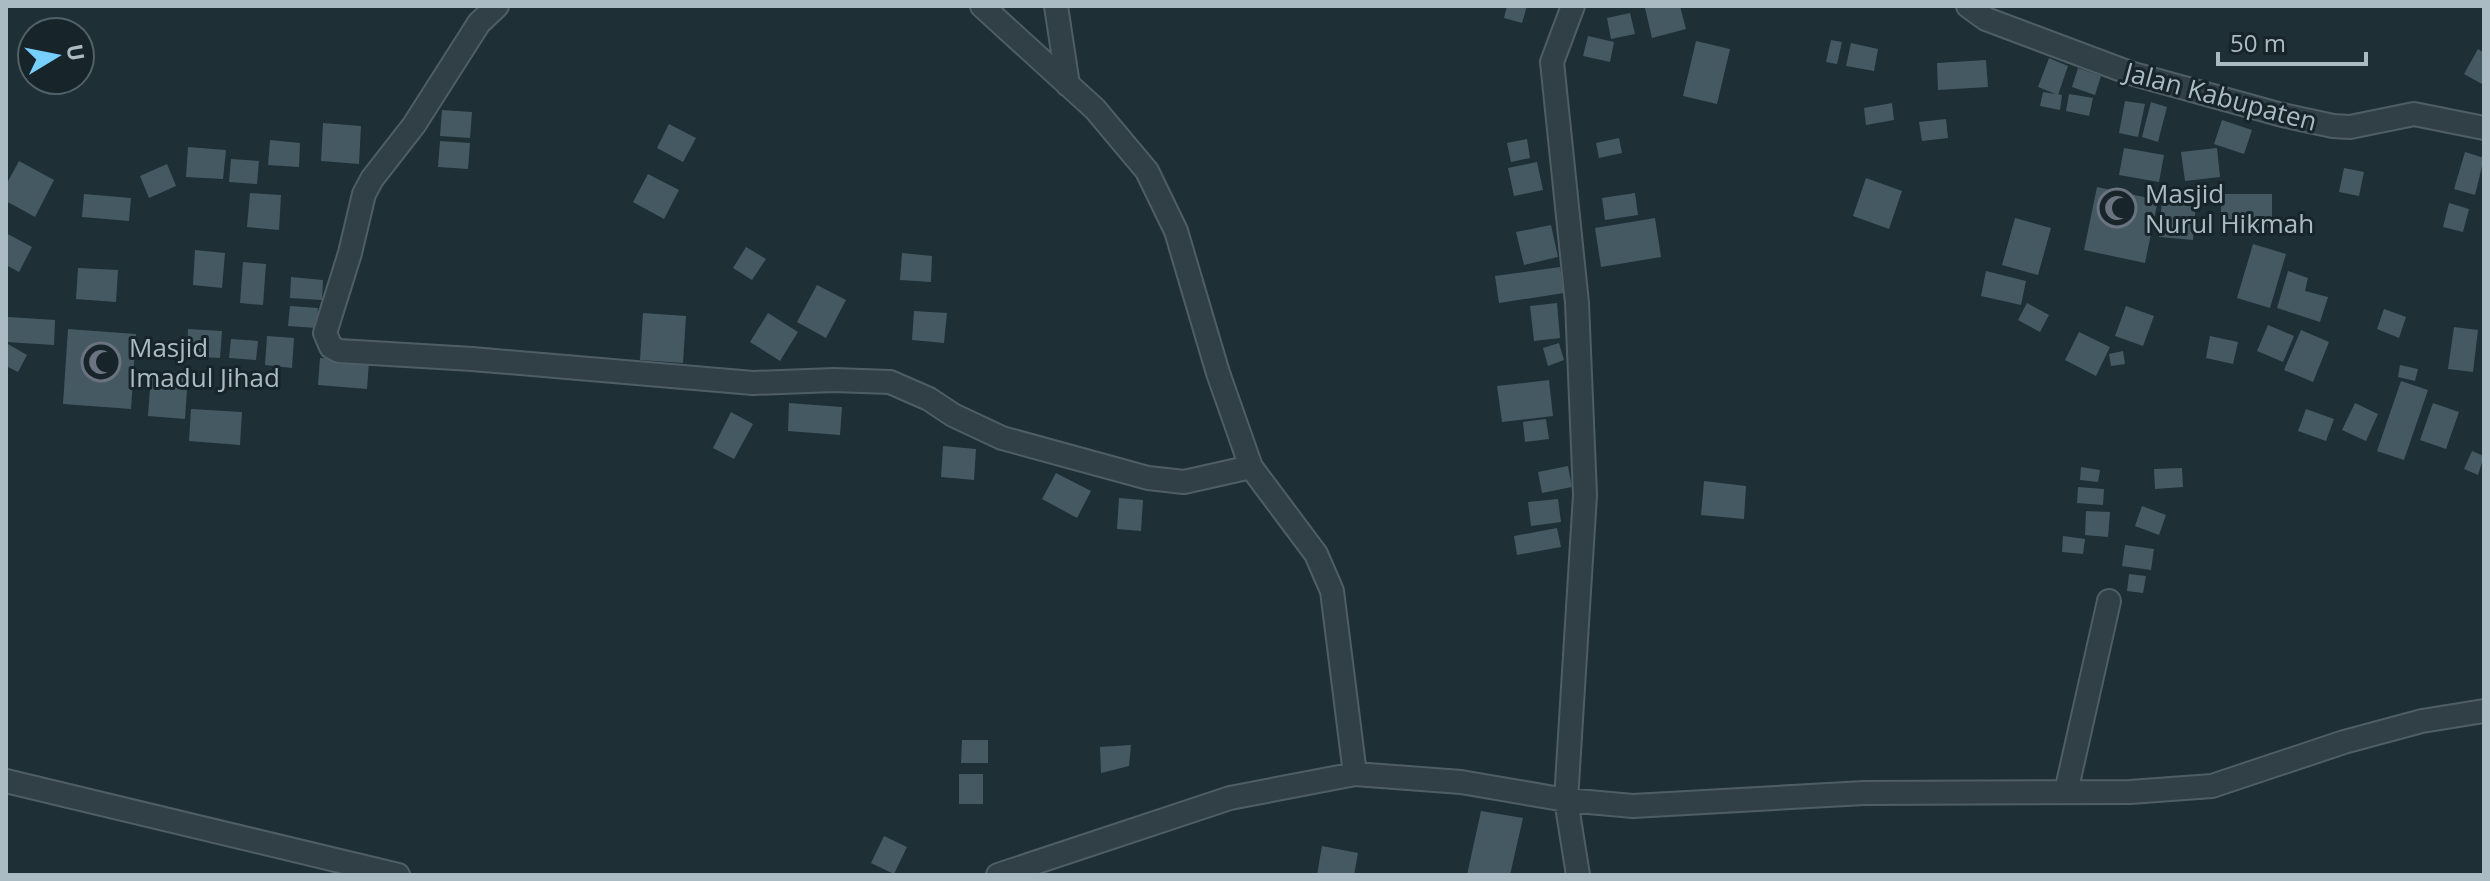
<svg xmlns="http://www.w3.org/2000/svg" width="2490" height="881" font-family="'Open Sans',sans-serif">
	<rect width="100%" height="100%" fill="#1e2f36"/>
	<path fill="#455963" d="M1507,6H1527L1522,23L1504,18Z
		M1652,6H1680L1686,29L1652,38L1645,8Z
		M1630,13L1635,34L1611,39L1607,18Z
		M1588,36L1614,42L1610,62L1583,56Z
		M1831,40L1842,42L1837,64L1826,62Z
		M1696,41L1730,49L1717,104L1683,96Z
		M1851,43L1878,49L1874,71L1846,66Z
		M2478,49L2484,53L2482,84L2464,74Z
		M2049,58L2068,66L2058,95L2038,87Z
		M1986,60L1988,87L1938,90L1937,63Z
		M2078,68L2101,76L2095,95L2072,87Z
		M2043,92L2062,95L2060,110L2040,106Z
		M2069,94L2093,98L2089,116L2066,111Z
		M2125,101L2145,104L2138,137L2119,133Z
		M2151,102L2167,107L2158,142L2142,137Z
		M1892,103L1894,120L1866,125L1864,108Z
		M442,110L472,112L470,138L440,136Z
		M1946,119L1948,138L1922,141L1919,122Z
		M2222,120L2252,130L2244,154L2214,144Z
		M323,123L361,126L359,164L321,161Z
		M669,124L696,138L683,162L657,148Z
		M1619,138L1622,153L1599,158L1596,143Z
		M1527,139L1530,158L1511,162L1507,143Z
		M270,140L300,143L299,167L268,165Z
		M440,141L470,143L468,169L438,167Z
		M188,147L226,150L223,179L186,177Z
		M2124,148L2164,155L2159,182L2119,175Z
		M2217,148L2220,177L2185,181L2181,152Z
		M2465,152L2484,158L2475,195L2454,189Z
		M231,159L259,161L257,184L229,182Z
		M19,161L54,180L35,217L6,201V185Z
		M1537,162L1543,190L1514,196L1508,168Z
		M167,164L176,186L149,198L140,176Z
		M2344,168L2364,172L2359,196L2339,192Z
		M648,174L679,190L664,219L633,202Z
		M1866,178L1902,191L1889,229L1853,216Z
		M2097,187L2158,200L2145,263L2084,250Z
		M250,193L281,195L279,230L247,227Z
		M1635,193L1638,215L1605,220L1602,198Z
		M84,194L131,198L129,221L82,217Z
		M2221,194H2272V227H2221Z
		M2162,200L2196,203L2193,240L2159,237Z
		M2449,203L2469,209L2463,232L2443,227Z
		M1655,218L1661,257L1601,267L1595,228Z
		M2015,218L2051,228L2038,275L2002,265Z
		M1551,225L1558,257L1524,265L1516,232Z
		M6,233L32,247L19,272L6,265Z
		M2253,244L2286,254L2270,308L2237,298Z
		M746,247L766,259L752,280L733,268Z
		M195,250L225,253L222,288L193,285Z
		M902,253L932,256L931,282L900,280Z
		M243,262L266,264L263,305L240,303Z
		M1560,267L1564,293L1499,303L1495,276Z
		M78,268L118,270L116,302L76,299Z
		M1986,271L2026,281L2021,305L1981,296Z
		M2288,271L2308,278L2305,291L2328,297L2320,322L2277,308Z
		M291,277L323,280L322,300L290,298Z
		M817,285L846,300L826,338L797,322Z
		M1557,303L1560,338L1534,341L1530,306Z
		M2027,303L2049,315L2040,332L2018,320Z
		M290,306L318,308L317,328L288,326Z
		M2126,306L2154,316L2143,346L2115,336Z
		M2384,309L2406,317L2399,338L2377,329Z
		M914,311L947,313L944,343L912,340Z
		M643,313L686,316L683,363L640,360Z
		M768,313L798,332L780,361L750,342Z
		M8,317L55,320L54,345L6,342Z
		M2268,325L2294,336L2283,362L2257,351Z
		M2454,327L2478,330L2473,372L2448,369Z
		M68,329L136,334L131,409L63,404Z
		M188,329L222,331L220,358L187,356Z
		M2301,330L2329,342L2313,382L2284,370Z
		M2079,332L2110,347L2096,376L2065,360Z
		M267,336L294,338L292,368L265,365Z
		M2210,336L2238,342L2233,364L2206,358Z
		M231,339L258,341L256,360L229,358Z
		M6,343L27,355L18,372L6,366Z
		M1559,343L1564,360L1548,366L1543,348Z
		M2123,351L2125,364L2111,366L2109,354Z
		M320,358L369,361L367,389L318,385Z
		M2400,365L2418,369L2415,381L2398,377Z
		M151,374L188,376L185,419L148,416Z
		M1549,380L1553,416L1502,422L1497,386Z
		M2401,381L2428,390L2404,460L2377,451Z
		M789,403L842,407L840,435L788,431Z
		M2355,403L2378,414L2366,441L2342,430Z
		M2433,403L2459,412L2446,449L2420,440Z
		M191,409L242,412L240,445L189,441Z
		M2306,409L2334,419L2326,441L2298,431Z
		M731,412L753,424L734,459L713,448Z
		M1546,419L1549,439L1525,442L1523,422Z
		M943,446L976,449L974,480L941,477Z
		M2472,451L2484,456L2478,475L2464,469Z
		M1568,466L1572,487L1542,493L1538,472Z
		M2081,467L2100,470L2098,482L2080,480Z
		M2182,468L2183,487L2155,489L2154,469Z
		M1056,473L1091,491L1077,518L1042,499Z
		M1704,481L1746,486L1744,519L1701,515Z
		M2078,487L2104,489L2103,505L2077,503Z
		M1119,498L1143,500L1141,531L1117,529Z
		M1558,499L1561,522L1531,526L1528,502Z
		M2142,506L2166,515L2159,535L2135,526Z
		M2086,511L2110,512L2108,537L2085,535Z
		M1557,528L1561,547L1517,555L1514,536Z
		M2063,536L2085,539L2083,554L2062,552Z
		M2125,545L2154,549L2151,570L2122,566Z
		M2129,574L2146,576L2143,593L2127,591Z
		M962,740H988V763H961Z
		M1131,745L1129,766L1101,773L1100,747Z
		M959,774H983V804H959Z
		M1481,811L1523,818L1510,875H1467Z
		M884,836L907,847L894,874L871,863Z
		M1322,846L1358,853L1354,875H1317Z"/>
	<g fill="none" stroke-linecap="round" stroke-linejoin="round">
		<g stroke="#4f5e65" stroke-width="26">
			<path id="minor" d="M497,6L479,23L414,125L372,179L364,194L350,253L325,333L331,347L339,351L472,359L753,383L834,380L890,382L929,399L953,415L1002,438L1148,478L1184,482L1251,467
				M982,6L1095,109L1147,171L1176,231L1218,373L1251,467L1316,554L1332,591L1355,774
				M1056,6L1068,85
				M1573,6L1552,62L1577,303L1585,495L1566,800L1578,875
				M1968,6L1986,19L2130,73L2282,115L2333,126L2350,127L2414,114L2484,128
				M6,781L398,875
				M2066,792L2109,601
				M998,875L1230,798L1355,774L1461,782L1566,800L1633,806L1864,793L2130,792L2212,786L2344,742L2422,721L2484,711"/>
		</g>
		<use href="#minor" stroke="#314047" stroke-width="22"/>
	</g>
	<defs>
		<g id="mosque-ring" transform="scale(2)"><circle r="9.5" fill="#17252b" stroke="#6b7280" stroke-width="1.5"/><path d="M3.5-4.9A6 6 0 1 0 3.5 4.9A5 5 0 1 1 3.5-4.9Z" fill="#6b7280"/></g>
	</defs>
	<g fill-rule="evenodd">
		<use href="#mosque-ring" x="2117" y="208"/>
		<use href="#mosque-ring" x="101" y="362"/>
	</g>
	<g text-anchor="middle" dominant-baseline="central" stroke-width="6" stroke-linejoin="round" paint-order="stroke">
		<g font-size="26" fill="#abbbc4" stroke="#17252b">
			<text transform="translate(2221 96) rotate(15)">Jalan Kabupaten</text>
		</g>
		<g font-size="26" fill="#abbbc4" stroke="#17252b" text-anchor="start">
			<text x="2145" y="193">Masjid<tspan x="2145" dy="30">Nurul Hikmah</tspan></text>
			<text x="129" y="347">Masjid<tspan x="129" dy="30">Imadul Jihad</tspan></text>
		</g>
	</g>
	<rect width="2490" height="881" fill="none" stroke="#abbbc4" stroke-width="16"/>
	<g transform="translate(56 56) rotate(80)"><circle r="38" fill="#17252b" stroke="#526168" stroke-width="2"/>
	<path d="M0-6L14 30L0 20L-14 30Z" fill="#77cffd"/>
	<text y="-12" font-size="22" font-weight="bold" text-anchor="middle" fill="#abbbc4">U</text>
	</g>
	<path d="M2218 52v12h148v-12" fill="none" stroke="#abbbc4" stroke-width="4"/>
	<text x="2230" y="52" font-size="24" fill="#abbbc4" stroke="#17252b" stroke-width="6" paint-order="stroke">50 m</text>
</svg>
